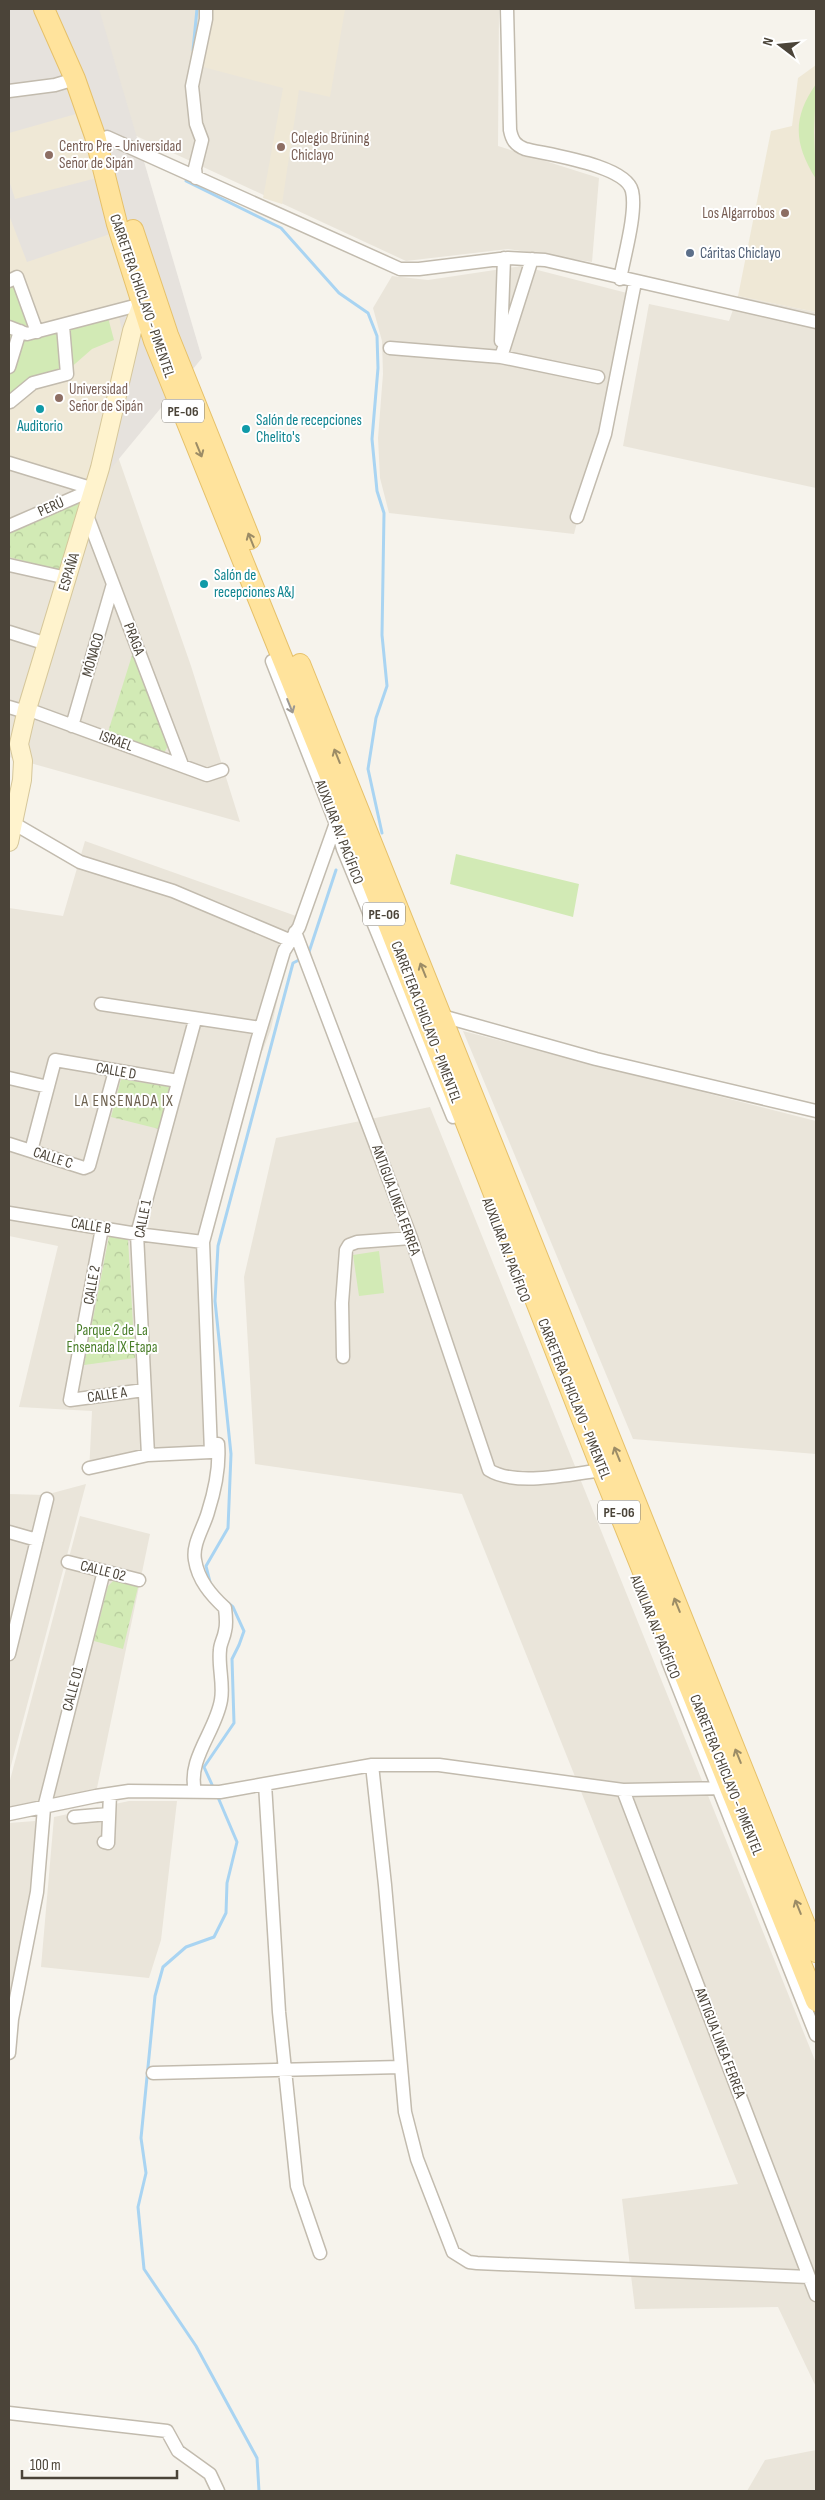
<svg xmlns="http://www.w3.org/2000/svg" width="825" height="2500" font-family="'Sofia Sans Condensed',sans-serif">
	<defs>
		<pattern id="park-crowns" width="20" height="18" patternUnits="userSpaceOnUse" patternTransform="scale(1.25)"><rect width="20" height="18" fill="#d2eab5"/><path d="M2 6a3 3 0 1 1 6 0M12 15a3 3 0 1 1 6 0" fill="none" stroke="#b6ca9c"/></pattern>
	</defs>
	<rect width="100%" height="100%" fill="#f6f3ec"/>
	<path fill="#eae5da" d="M70,9H499L498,146L599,178L592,262L508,249L406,261L117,127Z
		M522,266L627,293L600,432L574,534L389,513L380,478L378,438L383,374L382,341L373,308L392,276L428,280Z
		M738,296L816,312V488L623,446L649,304L729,321Z
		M115,448L191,666L240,822L9,757V458Z
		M85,841L296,916L271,1029L263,1050L256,1055L209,1243L216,1458L146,1460L89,1473L92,1411L19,1407L58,1246L9,1236V908L63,916Z
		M463,1031L816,1121V1454L633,1439Z
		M430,1107L816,2063V2387L778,2307L635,2309L622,2199L738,2184L462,1494L255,1464L244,1277L276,1138Z
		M86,1484L9,1773V1494L45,1495Z
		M80,1516L150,1534L97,1788L34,1804L9,1808V1784Z
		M129,1801H177L161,1940L149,1978L41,1967L54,1817Z
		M35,1821L36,1864L32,1890L9,1997V1823Z
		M816,2450V2491H747L765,2460Z"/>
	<path fill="#e6e2dd" d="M9,9H99L202,358L94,489L9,463Z"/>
	<path fill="#efe8d6" d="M211,9H345L330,97L299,90L282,204L263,198L283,88L203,67Z
		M816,65V312L738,296L771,131L792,126L798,78Z
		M76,114L97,178L15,199L9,180V133Z
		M9,215L27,262L113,233L135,303L118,312L124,339L89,483L9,458Z"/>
	<path fill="#d2eab5" d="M816,84L814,132L816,179C794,144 792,118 816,84Z
		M16,282L32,324L18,328L9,359V284Z
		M106,310L114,340L92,349L68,370L9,397V375L21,331Z
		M456,854L579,884L573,917L450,884Z
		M379,1251L384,1293L359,1296L353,1255Z"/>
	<path fill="url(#park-crowns)" d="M77,503L82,506L60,571L9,557V531Z
		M134,649L170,742L163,755L108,732Z
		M121,1079L170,1087L159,1129L111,1117Z
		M109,1236L128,1239L135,1358L84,1365Z
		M114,1580L138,1587L123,1649L94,1641L108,1586Z"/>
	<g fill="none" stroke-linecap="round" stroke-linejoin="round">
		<path stroke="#a9d4f2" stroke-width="3" d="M193,50L197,9
			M187,177L186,181L281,228L339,293L368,313L377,336L378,368L372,439L377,491L384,513L382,635L387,686L376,718L368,769L382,833
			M308,955L336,870
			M211,1586L206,1566L228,1528L231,1454L215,1301L218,1246L293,963L301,959
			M214,1789L204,1767L234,1723L232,1659L239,1645L244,1631L233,1607L227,1602
			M217,1795L237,1842L227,1883L226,1913L214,1937L186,1947L163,1967L155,1996L141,2138L146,2173L138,2207L144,2269L196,2346L257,2458L259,2491"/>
		<g stroke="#c2bbae" stroke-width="15">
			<path id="street" d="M507,9L510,130C512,140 515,145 525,149C549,155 626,165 632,191C637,212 624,257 620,279
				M9,91L55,85L75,79
				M107,137L400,269H419L508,258L545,260L816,322
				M196,178L195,168L202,140L196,124L192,86L206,19V9
				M9,281L17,277L37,332
				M9,327L27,334L142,304
				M501,341L504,258
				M390,348L501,357L598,377
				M501,357L532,259
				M9,367L20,331
				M9,400L10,402L33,383L67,374L63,326
				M9,463L94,489
				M86,513L182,765
				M577,517L605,434L635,282
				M9,526L94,489
				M9,565L67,578
				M9,632L47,644
				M272,661L336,824L343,849L453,1117
				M9,707L19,710L27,709L207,775L222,770
				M72,726L113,584
				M13,823L80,862L173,891L289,940
				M295,932L411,1238L489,1470C516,1487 571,1474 602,1470
				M101,1004L261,1028
				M442,1016L596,1059L816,1111
				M9,1078L48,1087
				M9,1144L84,1168L89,1166L115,1071
				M31,1151L55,1060L178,1081
				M9,1213L137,1234L203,1242
				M102,1228L70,1400L144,1390
				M343,1357L342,1303L346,1250L349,1245L357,1242L411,1238
				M148,1455L137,1234L195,1020
				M89,1468L148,1455L211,1452L203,1242L257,1041L284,951L299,927L336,823
				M9,1532L37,1540
				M68,1562L139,1580
				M9,1654L47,1499
				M668,1661L816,2035
				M372,1765L385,1885L405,2112L417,2159L453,2252L469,2262L477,2263L809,2277
				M265,1784L279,2012L297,2186L320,2253
				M623,1790L816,2295
				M195,1791C187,1759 216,1731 221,1700C224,1684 218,1666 220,1650C220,1644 224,1638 225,1631C227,1624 226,1616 225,1608C211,1595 198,1580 195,1560C192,1544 204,1527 208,1512C215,1490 220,1467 218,1444
				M9,1814L96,1796L129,1791L220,1792L372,1765H439L623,1790L726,1788
				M74,1817L109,1814
				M104,1842L108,1843L110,1794
				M9,2053L12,2019L37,1892L44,1808L104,1571
				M153,2073L401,2067
				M9,2413L167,2431L178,2451L210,2474L218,2491"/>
		</g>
		<g stroke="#d6c79b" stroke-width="20">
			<path id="secondary" d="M9,842L22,780L23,761L19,744L27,709L100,468L132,331L142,304"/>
		</g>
		<g stroke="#e6c16a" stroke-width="22">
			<path id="primary" d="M44,9L75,79L95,136L117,224L154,341L342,806L602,1470L816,2001
				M133,230L168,335L250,539
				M300,664L816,1952"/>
		</g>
		<use href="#street" stroke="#fff" stroke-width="12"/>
		<use href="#secondary" stroke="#fff3cd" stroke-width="18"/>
		<use href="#primary" stroke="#ffe39c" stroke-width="20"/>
	</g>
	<defs><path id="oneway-shaft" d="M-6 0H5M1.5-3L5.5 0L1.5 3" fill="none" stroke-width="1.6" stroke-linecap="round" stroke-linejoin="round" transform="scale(1.25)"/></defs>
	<g stroke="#9c8c66">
		<use href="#oneway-shaft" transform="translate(199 450) rotate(68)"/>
		<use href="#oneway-shaft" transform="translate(251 540) rotate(-112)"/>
		<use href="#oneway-shaft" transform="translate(337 756) rotate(-112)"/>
		<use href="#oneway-shaft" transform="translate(423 970) rotate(-112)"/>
		<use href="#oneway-shaft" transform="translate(617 1454) rotate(-112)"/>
		<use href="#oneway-shaft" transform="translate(677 1605) rotate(-112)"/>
		<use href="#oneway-shaft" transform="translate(738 1756) rotate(-112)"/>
		<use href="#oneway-shaft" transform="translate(798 1907) rotate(-112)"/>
	</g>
	<use stroke="#9c9892" href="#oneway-shaft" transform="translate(290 706) rotate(68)"/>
	<g fill="#8d6e63" stroke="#fff" stroke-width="2">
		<circle cx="281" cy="147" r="5"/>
		<circle cx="49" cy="155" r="5"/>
		<circle cx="785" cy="213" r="5"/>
		<circle cx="59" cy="398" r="5"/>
	</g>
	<circle fill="#5c6f8a" stroke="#fff" stroke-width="2" cx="690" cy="253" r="5"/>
	<g fill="#0f9aa8" stroke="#fff" stroke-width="2">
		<circle cx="40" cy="409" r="5"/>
		<circle cx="246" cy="429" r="5"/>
		<circle cx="204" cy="584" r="5"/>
	</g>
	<g text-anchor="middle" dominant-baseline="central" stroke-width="4" stroke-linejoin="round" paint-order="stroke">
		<g fill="#fff" stroke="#817c74" stroke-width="1">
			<rect x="162" y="399.5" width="42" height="23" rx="4"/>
			<rect x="363" y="902.5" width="42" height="23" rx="4"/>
			<rect x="598" y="1500.5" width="42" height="23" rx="4"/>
		</g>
		<g font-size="14" font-weight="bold" fill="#4b4439">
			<text x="183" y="411">PE-06</text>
			<text x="384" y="914">PE-06</text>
			<text x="619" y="1512">PE-06</text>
		</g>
		<g font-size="15" fill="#785e54" stroke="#fff" text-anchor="start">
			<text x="291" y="138">Colegio Brüning<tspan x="291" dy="17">Chiclayo</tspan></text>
			<text x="59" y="146">Centro Pre - Universidad<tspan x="59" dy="17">Señor de Sipán</tspan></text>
			<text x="775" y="213" text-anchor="end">Los Algarrobos</text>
			<text x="69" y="389">Universidad<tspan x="69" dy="17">Señor de Sipán</tspan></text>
		</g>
		<g font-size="15" fill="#4e5e75" stroke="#fff" text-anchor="start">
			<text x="700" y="253">Cáritas Chiclayo</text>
		</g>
		<g font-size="15" fill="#4b4439" stroke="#fff">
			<text transform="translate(142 296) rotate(71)">CARRETERA CHICLAYO - PIMENTEL</text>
			<text transform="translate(51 507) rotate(-24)">PERÚ</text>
			<text transform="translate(69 572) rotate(-73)">ESPAÑA</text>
			<text transform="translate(134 639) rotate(69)">PRAGA</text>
			<text transform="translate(93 655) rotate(-74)">MÓNACO</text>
			<text transform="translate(116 741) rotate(20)">ISRAEL</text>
			<text transform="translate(339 832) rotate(69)">AUXILIAR AV. PACÍFICO</text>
			<text transform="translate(426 1022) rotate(69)">CARRETERA CHICLAYO - PIMENTEL</text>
			<text transform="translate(116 1071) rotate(10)">CALLE D</text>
			<text transform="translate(53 1158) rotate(18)">CALLE C</text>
			<text transform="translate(396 1200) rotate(70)">ANTIGUA LINEA FERREA</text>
			<text transform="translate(143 1219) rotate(-79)">CALLE 1</text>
			<text transform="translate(91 1226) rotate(9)">CALLE B</text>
			<text transform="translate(506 1250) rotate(69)">AUXILIAR AV. PACÍFICO</text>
			<text transform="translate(92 1285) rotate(-80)">CALLE 2</text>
			<text transform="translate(107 1395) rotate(-8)">CALLE A</text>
			<text transform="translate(574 1399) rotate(68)">CARRETERA CHICLAYO - PIMENTEL</text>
			<text transform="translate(103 1571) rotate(14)">CALLE 02</text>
			<text transform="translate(655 1627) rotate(68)">AUXILIAR AV. PACÍFICO</text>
			<text transform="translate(73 1689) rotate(-75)">CALLE 01</text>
			<text transform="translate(726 1775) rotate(68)">CARRETERA CHICLAYO - PIMENTEL</text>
			<text transform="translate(720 2043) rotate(69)">ANTIGUA LINEA FERREA</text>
		</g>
		<g font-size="15" fill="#0d838f" stroke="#fff" text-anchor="start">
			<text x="256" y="420">Salón de recepciones<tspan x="256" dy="17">Chelito's</tspan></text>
			<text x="40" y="426" text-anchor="middle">Auditorio</text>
			<text x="214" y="575">Salón de<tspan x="214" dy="17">recepciones A&amp;J</tspan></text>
		</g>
		<g font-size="15" fill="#4a7f2a" stroke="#fff">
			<text x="112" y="1330">Parque 2 de La<tspan x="112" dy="17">Ensenada IX Etapa</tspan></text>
		</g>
		<g font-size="16" letter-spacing="1" fill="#6e6250" stroke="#fff">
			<text x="124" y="1101">LA ENSENADA IX</text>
		</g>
	</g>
	<rect width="825" height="2500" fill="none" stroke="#4b4439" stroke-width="20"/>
	<g transform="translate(780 45) rotate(286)" stroke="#ffffff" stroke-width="4" paint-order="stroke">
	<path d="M0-4L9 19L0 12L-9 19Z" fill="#4b4439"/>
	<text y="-8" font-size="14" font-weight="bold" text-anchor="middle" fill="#4b4439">N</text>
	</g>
	<path d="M22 2470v8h155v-8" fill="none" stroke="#4b4439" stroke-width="2.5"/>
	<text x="30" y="2470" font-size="15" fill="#4b4439" stroke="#ffffff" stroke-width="4" paint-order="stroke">100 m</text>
</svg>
